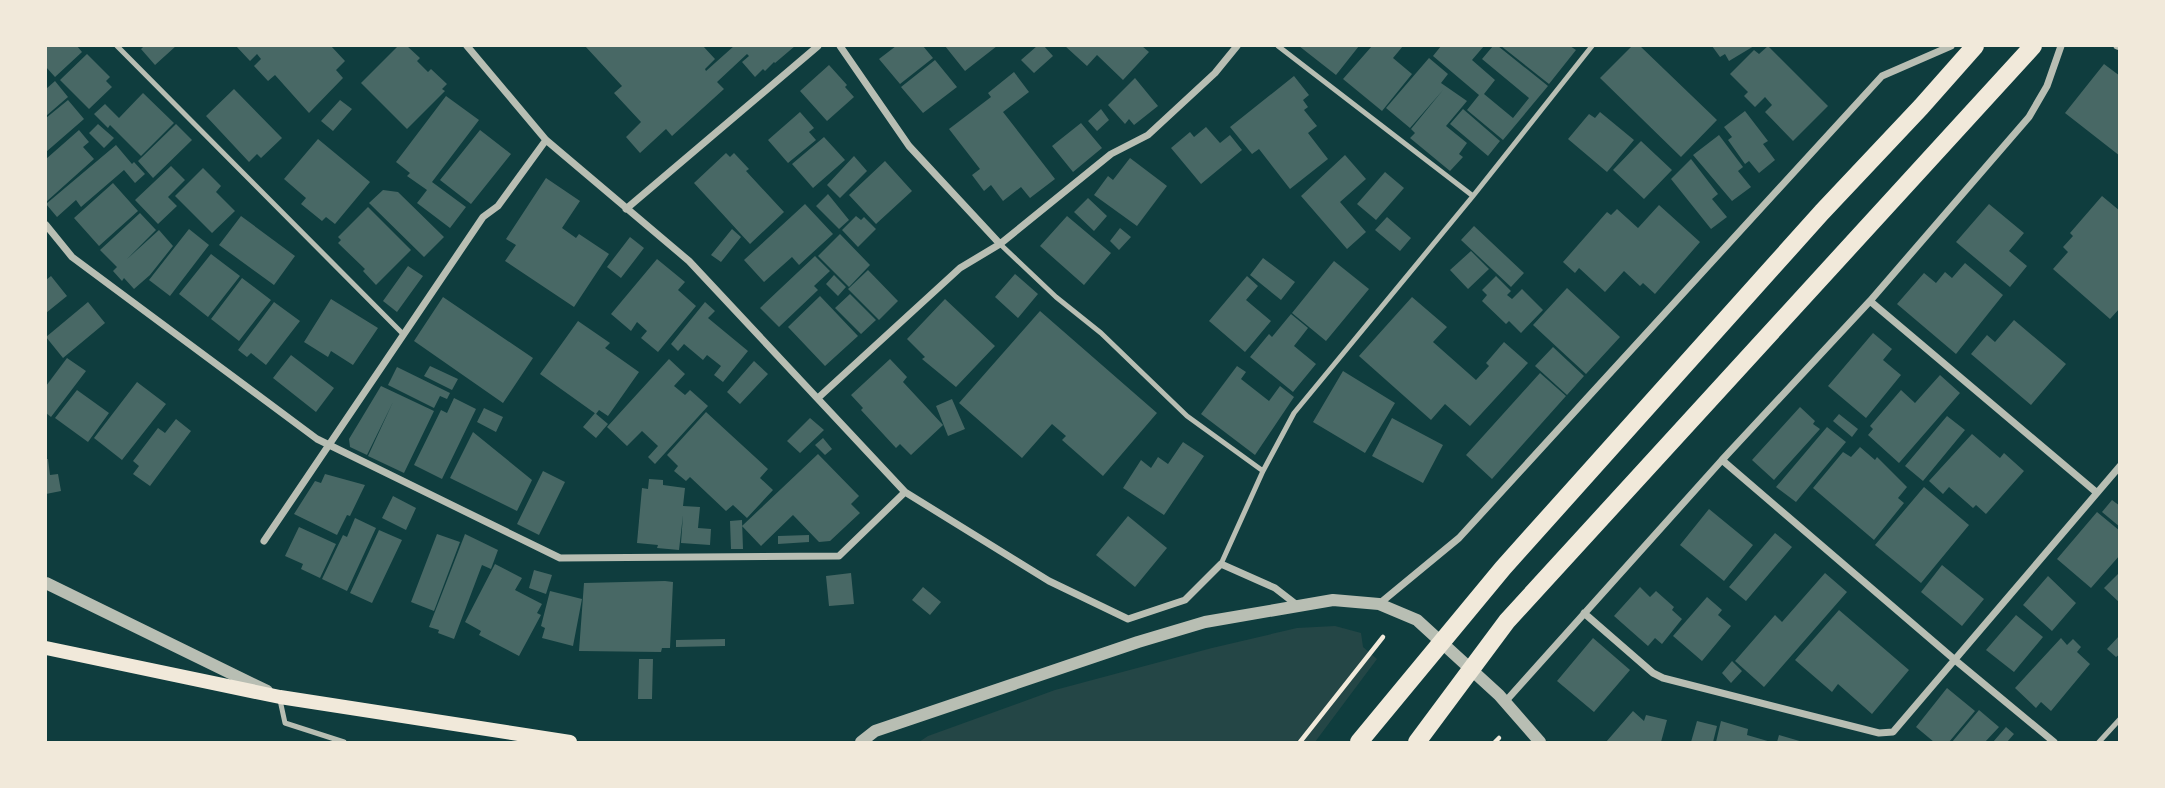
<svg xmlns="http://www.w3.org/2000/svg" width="2165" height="788" font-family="'Space Grotesk',sans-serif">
	<rect width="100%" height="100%" fill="#0f3d3e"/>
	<path fill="#244646" d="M1335,626L1361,633L1363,647L1377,659L1315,742H919L928,736L1055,690L1212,648L1297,628Z"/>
	<path fill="#486865" d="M46,46H77L82,52L55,77L46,67Z
		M144,46H176L155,65L141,49Z
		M236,46H331L345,61L336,70L343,78L309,113L275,75L268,81L254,66L261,59L257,54L250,61Z
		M398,46H407L420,58L417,61L428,72L431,69L447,84L442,89L445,91L407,129L361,83Z
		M585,46H703L715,59L705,69L706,71L734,46H795L775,63L774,62L765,71L763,69L755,77L742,62L749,56L747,54L717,82L724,89L672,136L666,129L640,153L626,137L641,122L614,93L622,86Z
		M896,46H923L933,58L900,84L879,59Z
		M945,46H997L965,71Z
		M1037,46H1044L1053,56L1034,73L1021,60Z
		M1065,46H1142L1149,52L1123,80L1097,55L1087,66Z
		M1299,46H1359L1336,75Z
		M1372,46H1403L1393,58L1412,74L1382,111L1343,79Z
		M1441,46H1484L1472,60L1495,80L1484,94L1513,118L1529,98L1482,59L1493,46H1498L1548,86L1503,140L1467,110L1479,95L1433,56Z
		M1501,46H1570L1576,50L1549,84Z
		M1632,46H1640L1717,120L1681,157L1600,78Z
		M1712,46H1754L1729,61L1725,54L1720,57Z
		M1768,46L1828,106L1793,141L1765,112L1772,105L1765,97L1755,107L1744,96L1748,92L1730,74L1754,50L1759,54Z
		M87,54L110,77L106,81L112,87L89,109L60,80Z
		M1429,58L1448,74L1441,83L1467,101L1446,126L1467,143L1459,154L1463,157L1450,171L1410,138L1415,133L1411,129L1443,90L1410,128L1386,108Z
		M935,60L957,87L923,113L901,87Z
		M2104,64L2120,76V156L2065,113Z
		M829,65L847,85L845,87L854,97L827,121L800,91Z
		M1014,72L1029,92L1003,112L1055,179L1030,198L1021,187L1003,201L991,185L984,191L972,175L980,169L949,129L991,97L988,93Z
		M1294,76L1309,95L1303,100L1308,107L1304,110L1317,126L1308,133L1328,159L1290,189L1259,149L1252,154L1230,127Z
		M1135,78L1158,106L1134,125L1129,119L1125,124L1108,105Z
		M55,81L68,97L46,116V89Z
		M234,89L282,138L261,158L257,154L249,162L206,116Z
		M143,93L174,123L141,156L110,125L108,128L94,114L105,104L119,118Z
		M446,96L479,120L432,182L466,207L450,228L417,203L427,190L407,176L410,173L396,162Z
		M68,100L84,119L46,152V118Z
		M340,100L352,109L333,131L321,121Z
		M1101,109L1109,120L1097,131L1088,121Z
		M1463,109L1500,141L1488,156L1450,124Z
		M1745,111L1768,141L1763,144L1775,160L1759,173L1749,161L1745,164L1728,140L1732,137L1724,127Z
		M800,112L814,128L809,132L816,140L788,163L768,140Z
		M1600,112L1634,140L1607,172L1568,139L1589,114L1595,118Z
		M1081,123L1102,148L1073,172L1052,146Z
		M98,124L114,138L104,148L89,133Z
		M176,124L192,140L153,178L138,161Z
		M1206,127L1220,143L1230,135L1242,150L1201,184L1171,148L1190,132L1194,137Z
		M79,130L89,142L83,147L94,159L46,202V159Z
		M480,130L511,154L471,204L440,180Z
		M1719,135L1743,167L1738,171L1751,187L1732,201L1693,155Z
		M824,137L845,160L813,188L792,164Z
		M318,139L370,182L335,224L326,217L322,221L301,204L306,198L284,179Z
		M1641,141L1672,170L1644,199L1613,170Z
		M116,145L132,164L134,162L145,174L135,183L124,170L81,207L76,200L57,217L46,204Z
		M726,153L730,157L734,153L749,169L746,171L784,212L750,244L694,183Z
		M1345,155L1366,179L1340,202L1366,232L1347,249L1301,196Z
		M854,156L867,171L840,198L827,185Z
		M1130,158L1167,186L1137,226L1094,195L1108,176L1113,180Z
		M1691,159L1718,194L1712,199L1727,217L1711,229L1671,179Z
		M885,161L912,191L876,224L849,195Z
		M171,166L185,180L168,197L177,206L158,224L135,200Z
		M203,168L221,186L216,192L235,211L212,233L175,196Z
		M1385,172L1404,188L1376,220L1357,204Z
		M546,178L580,201L562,228L576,238L579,234L609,254L574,307L505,261L516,245L506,239Z
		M113,183L138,211L99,246L74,218Z
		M383,190L398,192L444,237L424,257L369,203Z
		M828,194L849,220L839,229L816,206Z
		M2102,196L2120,211V308L2110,319L2053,269L2068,252L2063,247L2073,236L2070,233Z
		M1088,198L1107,216L1094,231L1074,212Z
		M805,204L833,234L799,265L792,257L764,282L744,260Z
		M1989,204L2024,233L2009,251L2027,266L2010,287L1956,242Z
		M1659,205L1700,242L1655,294L1643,283L1640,286L1624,271L1605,292L1579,268L1575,273L1563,262L1607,212L1611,215L1617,209L1638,228Z
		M368,207L411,250L376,285L363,271L365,269L338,243L341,240L338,237Z
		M140,213L156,230L126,260L159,230L173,246L150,275L134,289L124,278L122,281L113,271L117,267L100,250Z
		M241,216L295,256L274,285L219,245Z
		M856,216L861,220L864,217L876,229L858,247L842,230Z
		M1067,216L1111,253L1084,285L1040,246Z
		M1387,217L1411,238L1400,251L1375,230Z
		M1474,226L1524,273L1511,287L1461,240Z
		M1120,228L1131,237L1119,250L1110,241Z
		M189,229L209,245L170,296L149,280Z
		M732,229L741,237L721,262L711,255Z
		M840,234L870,265L849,287L818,256Z
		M630,237L644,248L621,278L607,267Z
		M1471,251L1489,269L1468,289L1450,270Z
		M211,254L240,276L208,317L179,294Z
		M815,256L830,271L814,286L818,290L779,327L760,308Z
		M1263,258L1295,282L1281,300L1250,275Z
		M657,259L685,282L678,290L696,306L658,352L641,338L647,331L637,322L631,331L611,314Z
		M1334,261L1369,289L1326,341L1292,313Z
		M1965,263L2003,295L1956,354L1897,304L1924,273L1936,283L1945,272L1952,278Z
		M408,266L423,276L397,312L383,301Z
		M868,270L898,301L879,320L848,289Z
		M1015,274L1038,294L1018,318L995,297Z
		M834,275L846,287L838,296L826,284Z
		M51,276L67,296L46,313V280Z
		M1247,276L1258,286L1246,300L1271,321L1245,352L1209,321Z
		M1496,276L1511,291L1507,295L1512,299L1522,289L1543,310L1521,333L1509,321L1506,324L1482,301L1487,295L1482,290Z
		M242,278L271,300L239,341L211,319Z
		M1567,288L1620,337L1586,374L1533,325Z
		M850,294L876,320L861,334L835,308Z
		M820,296L858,336L825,366L788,327Z
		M443,297L533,358L503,403L414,341Z
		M1412,297L1447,327L1433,342L1476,380L1489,366L1486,363L1504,342L1528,363L1470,426L1445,404L1431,420L1359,356Z
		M331,299L378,328L353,365L331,351L328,357L304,342Z
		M945,299L995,346L956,387L922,359L925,357L907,339Z
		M88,302L105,323L63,358L46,337Z
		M274,302L300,321L266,365L251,353L247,357L238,350Z
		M705,302L715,311L708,318L748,351L723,382L714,375L721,366L707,355L703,360L684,344L678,351L671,344Z
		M1040,311L1157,413L1103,476L1062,440L1066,436L1052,424L1022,458L959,403Z
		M1291,314L1308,328L1294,346L1316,364L1293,392L1250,357L1269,334L1272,337Z
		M2014,320L2066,364L2031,405L1971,354L1987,335L1995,342Z
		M578,321L610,343L605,348L639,372L608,416L599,410L596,414L540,374Z
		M1873,333L1892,349L1883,360L1901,375L1866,418L1828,386Z
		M1553,347L1584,376L1567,395L1535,366Z
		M291,355L334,388L316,412L273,378Z
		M67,358L86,371L51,417L46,413V386Z
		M669,359L685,374L674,386L685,395L690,390L708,406L655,464L648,457L658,446L642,431L627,446L607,427Z
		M890,359L907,377L903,382L943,425L911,455L900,444L896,448L861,410L863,408L851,395Z
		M754,361L768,374L740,404L727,392Z
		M430,366L458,379L452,390L424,376Z
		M1237,366L1246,372L1241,379L1269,401L1280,386L1294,397L1255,455L1201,414Z
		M397,367L450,393L447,399L440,396L434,408L388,385Z
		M1343,371L1395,403L1365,453L1313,422Z
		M1540,373L1566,396L1492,479L1466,455Z
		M1940,375L1960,393L1899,463L1868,435L1873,429L1870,426L1901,390L1915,403Z
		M137,382L166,404L122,460L94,438Z
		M381,386L434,411L404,473L368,456L393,402L367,455L350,447L349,439Z
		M77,390L109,413L88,442L55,418Z
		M454,398L476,409L442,479L414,465L441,410L447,413Z
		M952,399L965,429L948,436L936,406Z
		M1800,407L1815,421L1813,424L1820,429L1774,480L1752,460Z
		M484,408L503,417L496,432L477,422Z
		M706,412L768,469L760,478L773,490L747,518L733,505L726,511L690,477L686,481L674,471L678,466L667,455Z
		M595,413L608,424L596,438L583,427Z
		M1839,414L1858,429L1852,437L1833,421Z
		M1947,416L1965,430L1923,481L1905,466Z
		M810,418L824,430L800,453L787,441Z
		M1392,418L1443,445L1423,483L1372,456Z
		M176,419L191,431L150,486L133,474L139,466L133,461L158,428L165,433Z
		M1827,427L1846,442L1796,502L1776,487Z
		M473,432L532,480L517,511L450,478Z
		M1972,434L2000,458L2004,453L2024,471L1986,514L1976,505L1973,508L1949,487L1943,494L1929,481Z
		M823,438L832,449L825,455L815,445Z
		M1183,442L1204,456L1164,515L1123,488L1141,460L1151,468L1158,457L1168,464Z
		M1860,447L1875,460L1877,457L1907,487L1898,498L1904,503L1874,540L1813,488L1843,452L1851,457Z
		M818,454L859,496L851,504L860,513L830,541L819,542L793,515L761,546L742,526Z
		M46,459H48L50,475L58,474L61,491L46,494Z
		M543,471L565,482L539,535L517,524Z
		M325,474L365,485L350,516L347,515L337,535L294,514L315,481L321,483Z
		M649,479L663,480V485L685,488L683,506L700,507L698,528L711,529L710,545L681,543L683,515L679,550L657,548L658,545L637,543L642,488L648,489Z
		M1924,487L1969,525L1921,583L1875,545Z
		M393,496L416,508L406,530L382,518Z
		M2112,500L2120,506V527L2102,512Z
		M1709,509L1753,545L1724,581L1680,545Z
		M2097,512L2120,531V555L2091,588L2057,559Z
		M1128,516L1167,548L1135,587L1096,555Z
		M355,518L376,528L347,591L322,579L343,535L347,537Z
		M742,520L743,549H731L730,521Z
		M299,527L336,544L320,578L301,569L303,564L285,556Z
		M379,530L402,540L372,603L350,593Z
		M1775,533L1792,547L1746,601L1729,587Z
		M437,534L460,542L434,611L411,602Z
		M465,534L498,550L491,569L482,565L454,639L438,633L439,630L429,627Z
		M809,535V542L778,544V536Z
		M495,564L522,578L515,590L542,604L537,613L541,615L519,656L479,635L481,631L465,622Z
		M1942,565L1984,599L1962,626L1921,592Z
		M534,570L552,575L546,594L529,588Z
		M2120,572V603L2104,588Z
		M851,573L854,604L829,606L826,576Z
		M1825,573L1847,592L1764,687L1735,661L1775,615L1782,622Z
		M2048,576L2076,603L2052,631L2023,605Z
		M665,581L673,582L670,648H662L661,652L579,651L584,583Z
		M923,587L941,602L930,615L912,600Z
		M1640,587L1650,597L1656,591L1674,607L1672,610L1682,619L1662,644L1655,638L1648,646L1614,616Z
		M550,591L582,599L573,646L542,638L545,628L541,626Z
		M1707,597L1722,610L1718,615L1731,626L1702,661L1673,636Z
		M1839,610L1909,670L1872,714L1838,684L1832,692L1795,660Z
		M2016,615L2043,637L2014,672L1986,650Z
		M2120,635V654L2116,657L2107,649Z
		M1593,638L1630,670L1594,712L1557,681Z
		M2061,638L2067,645L2073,639L2081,647L2077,652L2090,664L2051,711L2041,702L2036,708L2015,688Z
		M725,639V646L676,647V640Z
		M639,659H653L652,699H638Z
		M1732,661L1742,671L1731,683L1722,673Z
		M1947,688L1975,711L1949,742H1934L1916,727Z
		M1979,710L1999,727L1985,742H1952Z
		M1633,711L1644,721L1646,715L1667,720L1661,742H1606Z
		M1697,721L1717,726L1713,742H1691Z
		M1721,721L1748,729L1747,735L1771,742H1716Z
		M2006,727L2014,734L2007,742H1993Z
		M1779,735L1803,742H1777Z"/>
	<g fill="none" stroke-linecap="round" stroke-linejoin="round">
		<path stroke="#f1e9da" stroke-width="4.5" d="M1300,742L1383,637
			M1495,742L1499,738"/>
		<path stroke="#b8beb3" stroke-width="5" d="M117,46L403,334
			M1278,46L1473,196
			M1000,244L1056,297L1101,333L1187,416L1263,471
			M1221,564L1263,471L1294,413L1473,196L1592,46
			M280,700L285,723L344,742
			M2099,742L2120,719"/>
		<path stroke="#b8beb3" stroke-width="7" d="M467,46L546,140L689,261L905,492L1049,581L1128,619L1185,600L1221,564L1275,588L1297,605
			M840,46L909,146L1000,244
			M2117,46L2120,47
			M626,209L818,46
			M46,225L72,257L317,439L560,558L839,556L905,492
			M1870,301L2096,492
			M818,398L960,268L1000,244L1111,154L1148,135L1215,73L1237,46
			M264,541L483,217L498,206L546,140
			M1379,604L1459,538L1882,76L1951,46
			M1584,613L1653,673L1663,678L1879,733L1893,732L2120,466
			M1505,702L1722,460
			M2054,742L1955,660L1722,460L1870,301L2029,117L2047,86L2061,46"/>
		<path stroke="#b8beb3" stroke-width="12" d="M46,583L267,691
			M861,742L875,731L1138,642L1205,622L1333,600L1379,604L1417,620L1499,695L1540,742"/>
		<path stroke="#f1e9da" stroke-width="14" d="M46,648L280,697L570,742"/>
		<path stroke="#f1e9da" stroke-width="18" d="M1359,742L1503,568L1822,212L1921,107L1975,46
			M1417,742L1507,621L2033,46"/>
	</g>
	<rect width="2165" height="788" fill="none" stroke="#f1e9da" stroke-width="94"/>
</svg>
